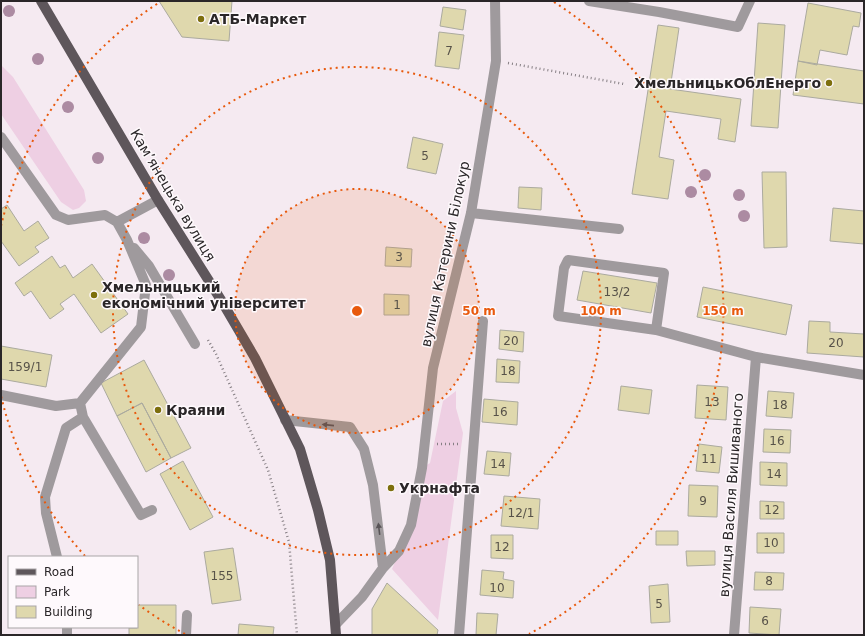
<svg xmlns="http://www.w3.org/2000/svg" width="865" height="636" font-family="'DejaVu Sans',sans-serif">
	<rect width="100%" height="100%" fill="#f5eaf1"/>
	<path fill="#eecfe3" d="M1,65L13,77L84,190L86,201L79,208L73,210L61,202L1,114Z
		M456,391V408L463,433L438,620L392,569L411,525L422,468L430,463L443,401Z"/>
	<path fill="#dfd8ad" stroke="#abaa9f" d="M159,1H232L229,41L182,37Z
		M808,3L861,13L859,27L853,26L847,55L820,50L817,65L798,61Z
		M443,7L466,10L463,30L440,26Z
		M758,23L785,25L778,128L751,126Z
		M658,25L679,28L670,89L741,99L735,142L718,139L721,119L666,111L659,157L674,160L668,199L632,194Z
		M439,32L464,35L459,69L435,66Z
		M798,61L864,71V104L793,95Z
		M413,137L443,144L436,174L407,168Z
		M762,172H786L787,247L764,248Z
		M519,187L542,188L541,210L518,208Z
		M7,205L24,231L38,221L49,238L35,247L39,252L19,266L1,241V209Z
		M833,208L864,211V244L830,241Z
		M386,247L412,249L411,267L385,266Z
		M52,256L60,268L65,265L73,278L92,264L128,314L101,333L74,294L60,304L64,309L50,319L31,291L24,296L15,283Z
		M583,271L657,283L651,313L577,300Z
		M703,287L792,305L786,335L697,317Z
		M384,294L409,295V315H384Z
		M809,321L830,322V332L864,334V357L807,353Z
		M500,330L524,332L523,352L499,349Z
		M1,346L52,355L46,387L1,379Z
		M497,359L520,361L519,383L496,382Z
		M144,360L191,448L171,458L142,403L117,416L101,383Z
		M697,385L728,387L726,420L695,418Z
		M621,386L652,390L649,414L618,410Z
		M768,391L794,393L792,418L766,416Z
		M484,399L518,402L517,425L482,422Z
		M142,403L171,458L146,472L117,416Z
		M764,429L791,430L790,453L763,452Z
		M699,444L722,447L719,473L696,471Z
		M487,451L511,453L509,476L484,474Z
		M183,461L213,517L190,530L160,474Z
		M760,462L787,463V486L760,485Z
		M689,485L718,486L717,517L688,516Z
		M504,496L540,499L538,529L501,526Z
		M760,501L784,502V519H760Z
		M656,531H678V545H656Z
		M757,533H784V553H757Z
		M491,535H513V559L491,558Z
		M233,548L241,600L212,604L204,552Z
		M686,551H715V565L687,566Z
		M482,570L504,572L503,579L514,581L513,598L480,595Z
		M755,572L784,573L783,590H754Z
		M387,583L438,630L437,635H372V609Z
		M668,584L670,622L651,623L649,586Z
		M137,605H176V635H129V628H137Z
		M750,607L781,609L779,635L749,633Z
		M477,613L498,614L496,635H476Z
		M239,624L274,627L273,635H238Z"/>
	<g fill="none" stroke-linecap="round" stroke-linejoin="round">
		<path stroke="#867f84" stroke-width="2.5" stroke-dasharray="1 3" stroke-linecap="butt" d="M508,63L624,84
			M208,340L216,354L268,470L289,542L297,635
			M437,444H460"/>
		<path stroke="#9f9a9d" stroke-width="10" d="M589,1L659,12L738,27L750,1
			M1,137L56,215L68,220L105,215L117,222
			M471,213L619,229
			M134,248L149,266L195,344
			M656,330L664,273L568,260L564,268L558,316L656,330L756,357L864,375
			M1,395L56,406L80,403L141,327L146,285L127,240L117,222L158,200
			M80,403L83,417L141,515L152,510
			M285,420L350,427L364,449L373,485L383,568
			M57,557L46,513L45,497L66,428L83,417
			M336,624L362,597L383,568L399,551L411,525L422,468L433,368L471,213L496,61L495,1
			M67,635V627
			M186,635L187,615
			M459,635L483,321
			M734,635L756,357"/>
		<path stroke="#5e565b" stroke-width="10" d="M41,1L158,200L221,300L255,358L300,449L318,510L330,560L336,635"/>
	</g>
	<g fill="#ac8ba2">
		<circle cx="9" cy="11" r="6"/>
		<circle cx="38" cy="59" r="6"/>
		<circle cx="68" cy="107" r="6"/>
		<circle cx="98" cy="158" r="6"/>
		<circle cx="705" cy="175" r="6"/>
		<circle cx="691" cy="192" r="6"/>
		<circle cx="739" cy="195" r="6"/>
		<circle cx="744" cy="216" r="6"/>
		<circle cx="144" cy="238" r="6"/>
		<circle cx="169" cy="275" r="6"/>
	</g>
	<defs><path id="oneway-solid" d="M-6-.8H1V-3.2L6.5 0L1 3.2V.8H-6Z"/></defs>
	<g fill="#595457">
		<use href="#oneway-solid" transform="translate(328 425) rotate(-174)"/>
		<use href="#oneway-solid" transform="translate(379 529) rotate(-97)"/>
	</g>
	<circle cx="357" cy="311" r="122" fill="#e8590c" fill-opacity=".12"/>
	<g fill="none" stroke="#e8590c" stroke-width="2" stroke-dasharray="2 4">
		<circle cx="357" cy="311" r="122"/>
		<circle cx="357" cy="311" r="244"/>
		<path d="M185 634A366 366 0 0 1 139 605M85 556A366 366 0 0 1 1 396M1 226A366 366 0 0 1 160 2M554 2A366 366 0 0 1 529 634"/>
	</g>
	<g fill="#7d6f0d" stroke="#fef9fc" stroke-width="1.5">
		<circle cx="201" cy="19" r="4"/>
		<circle cx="829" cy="83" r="4"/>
		<circle cx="94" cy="295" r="4"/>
		<circle cx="158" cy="410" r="4"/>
		<circle cx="391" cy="488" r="4"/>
	</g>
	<g text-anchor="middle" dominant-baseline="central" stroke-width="3" stroke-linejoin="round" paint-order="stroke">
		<g font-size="12" fill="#575249">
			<text x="449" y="51">7</text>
			<text x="425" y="156">5</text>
			<text x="399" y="257">3</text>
			<text x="617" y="292">13/2</text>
			<text x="397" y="305">1</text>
			<text x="511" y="341">20</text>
			<text x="836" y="343">20</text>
			<text x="25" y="367">159/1</text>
			<text x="508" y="371">18</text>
			<text x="712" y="402">13</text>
			<text x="780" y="405">18</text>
			<text x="500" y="412">16</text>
			<text x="777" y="441">16</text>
			<text x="709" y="459">11</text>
			<text x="498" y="464">14</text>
			<text x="774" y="474">14</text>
			<text x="703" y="501">9</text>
			<text x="772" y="510">12</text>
			<text x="521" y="513">12/1</text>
			<text x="771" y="543">10</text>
			<text x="502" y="547">12</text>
			<text x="222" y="576">155</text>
			<text x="769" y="581">8</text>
			<text x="497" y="588">10</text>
			<text x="659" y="604">5</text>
			<text x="765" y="621">6</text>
		</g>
		<g font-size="14" font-weight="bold" fill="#2a2628" stroke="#fef9fc" text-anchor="start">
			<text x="209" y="19">АТБ-Маркет</text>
			<text x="821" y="83" text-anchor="end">ХмельницькОблЕнерго</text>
			<text x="102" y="287">Хмельницький<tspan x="102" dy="16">економічний університет</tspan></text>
			<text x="166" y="410">Краяни</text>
			<text x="399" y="488">Укрнафта</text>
		</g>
		<g font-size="14" fill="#2a2628" stroke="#fef9fc">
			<text transform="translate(173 195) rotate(59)">Камʼянецька вулиця</text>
			<text transform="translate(445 254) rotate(-78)">вулиця Катерини Білокур</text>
			<text transform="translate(731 495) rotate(-86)">вулиця Василя Вишиваного</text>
		</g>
	</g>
	<circle cx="357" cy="311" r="6" fill="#e8590c" stroke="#fef9fc" stroke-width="2"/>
	<g font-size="12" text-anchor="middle" font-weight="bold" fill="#e8590c" stroke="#fef9fc" stroke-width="3" stroke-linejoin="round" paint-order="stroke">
		<text x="479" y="315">50 m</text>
		<text x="601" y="315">100 m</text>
		<text x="723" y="315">150 m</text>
	</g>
	<rect width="865" height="636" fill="none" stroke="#2a2628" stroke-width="4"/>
	<rect x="8" y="556" width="130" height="72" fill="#fef9fc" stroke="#a9a5a7"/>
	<rect x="16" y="569" width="20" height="6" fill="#5e565b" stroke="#a9a5a7"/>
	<text x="44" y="576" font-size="12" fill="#2a2628">Road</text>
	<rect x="16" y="586" width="20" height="12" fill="#eecfe3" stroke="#a9a5a7"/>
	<text x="44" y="596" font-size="12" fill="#2a2628">Park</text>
	<rect x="16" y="606" width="20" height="12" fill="#dfd8ad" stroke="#a9a5a7"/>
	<text x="44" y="616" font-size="12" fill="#2a2628">Building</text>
</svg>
